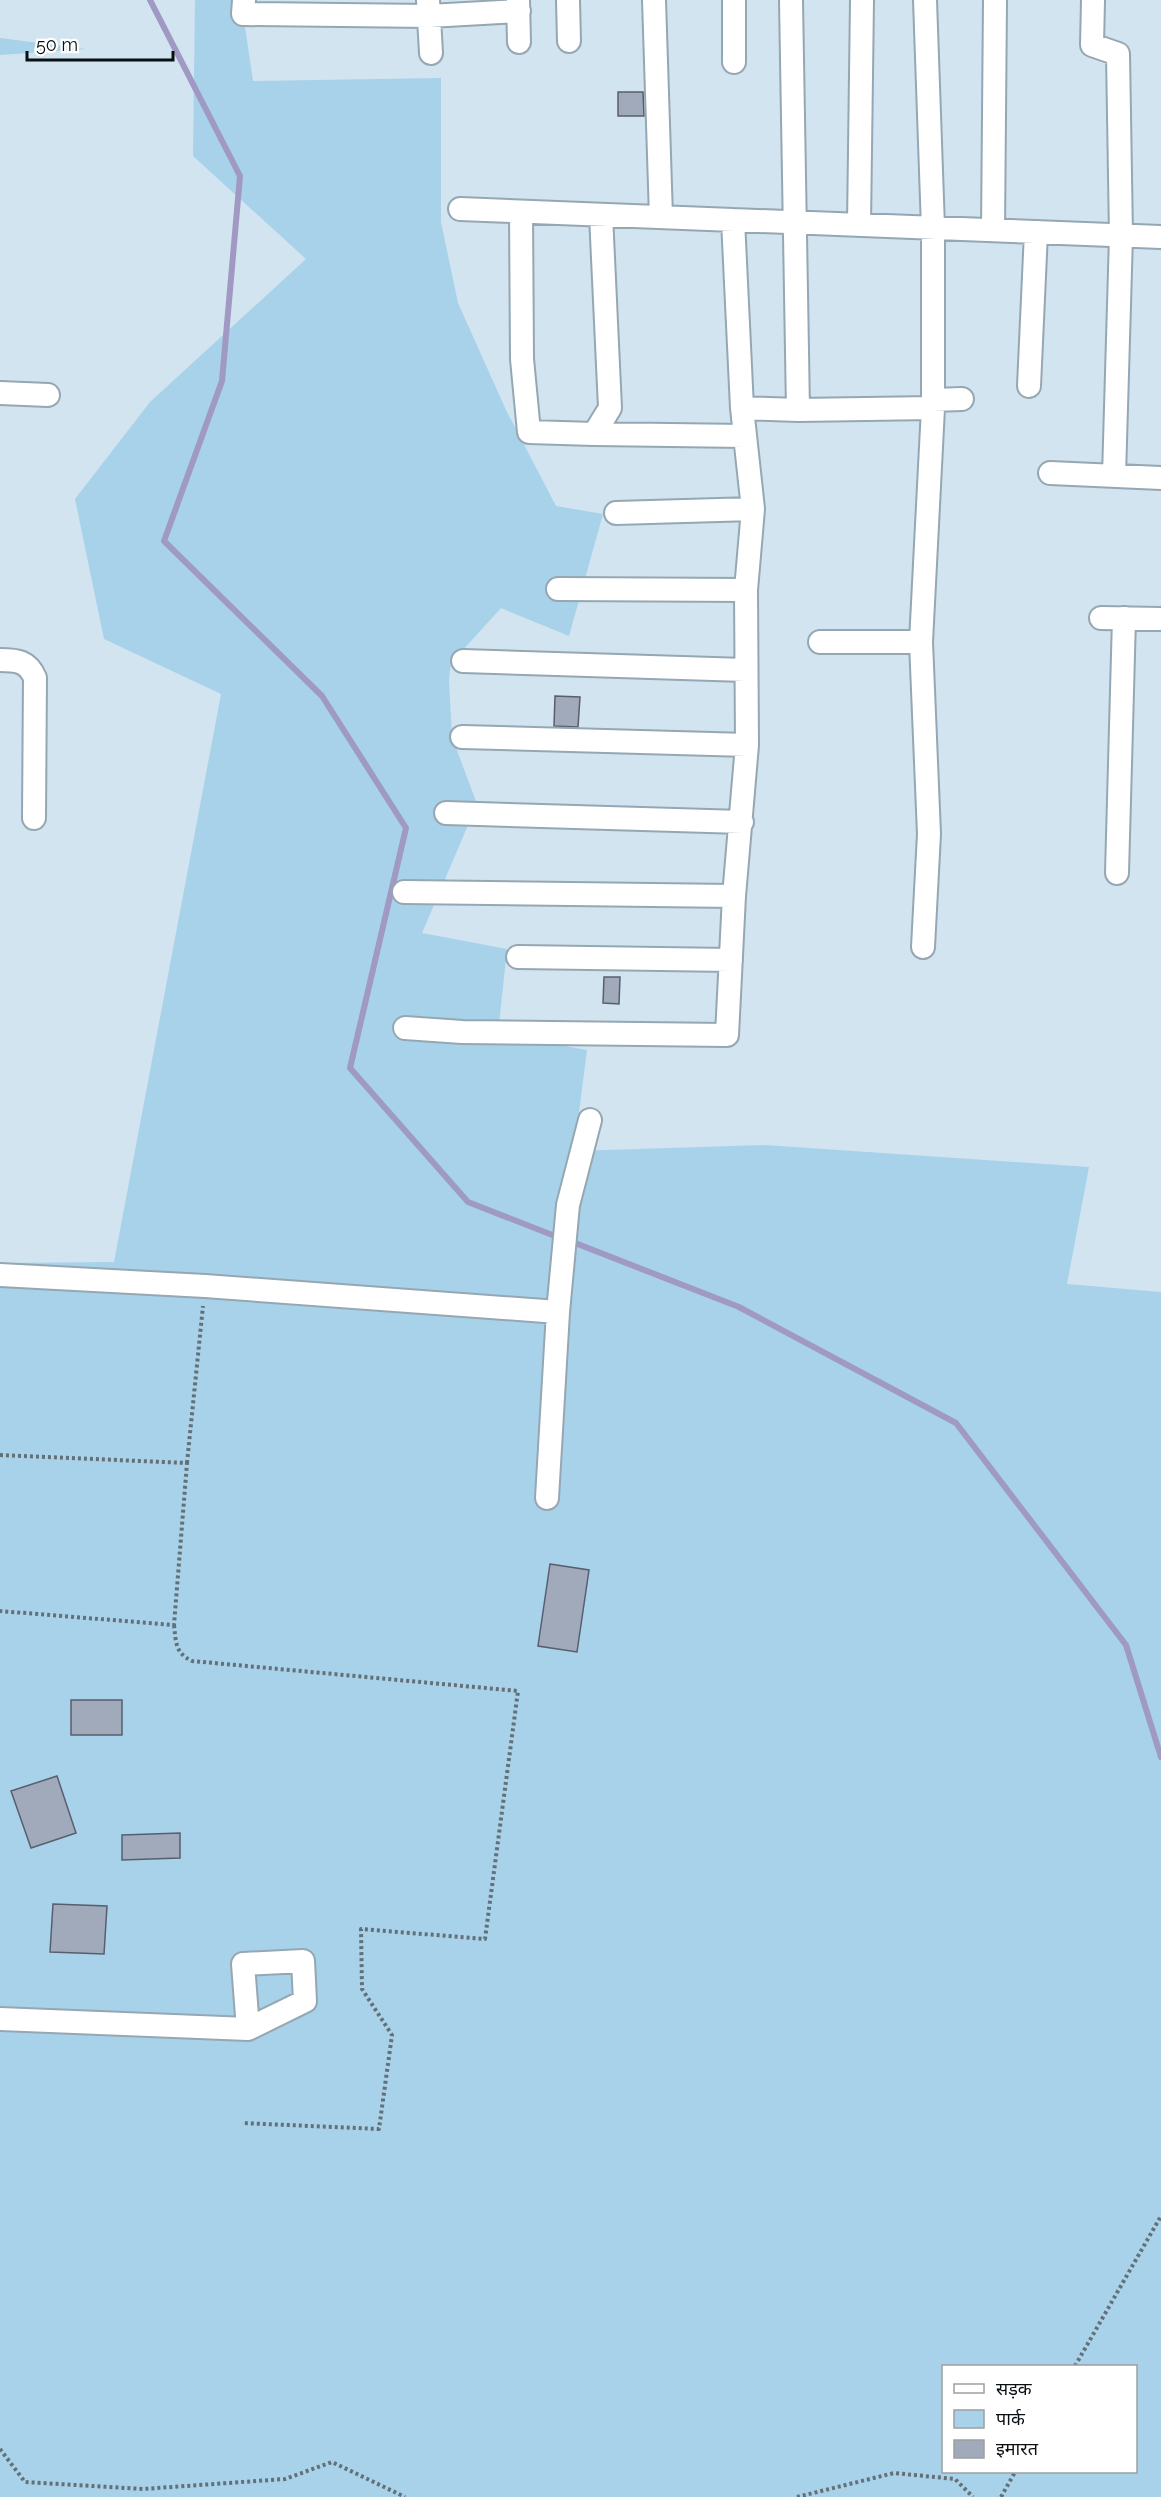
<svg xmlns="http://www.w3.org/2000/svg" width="1161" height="2497" font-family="Raleway,'Noto Sans Devanagari',sans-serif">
	<rect width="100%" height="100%" fill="#d1e4f0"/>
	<path fill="#a8d2ea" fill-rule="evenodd" d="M195,0H241L253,81L441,78V222L458,303L506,410L556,506L603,514L569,636L501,608L451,663L449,680L452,737L477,804L422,933L507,949L498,1034L587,1050L574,1151L765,1145L1089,1167L1067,1284L1161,1292V2497H0V1263L114,1262L221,694L104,639L75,499L150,402L306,259L193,156ZM944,2366H1136V2472H944Z
		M0,38L86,49L0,55Z"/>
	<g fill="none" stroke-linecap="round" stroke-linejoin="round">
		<path stroke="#9f99c3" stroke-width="6" d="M150,0L240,176L222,381L164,541L322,696L406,828L350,1068L468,1202L560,1238
			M570,1241L739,1307L956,1423L1126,1645L1161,1757"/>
	</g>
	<path fill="#a1aaba" stroke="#575f6e" stroke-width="1.5" d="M618,92H643L644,116H618Z
		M555,696L580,697L578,727L554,726Z
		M604,977H620L619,1004L603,1003Z
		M550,1564L589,1570L577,1652L538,1646Z
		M71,1700H122V1735H71Z
		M57,1776L76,1833L31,1848L11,1791Z
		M180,1833V1858L122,1860V1835Z
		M53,1904L107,1906L104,1954L50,1952Z"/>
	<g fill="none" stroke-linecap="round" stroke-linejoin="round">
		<g stroke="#95a7b2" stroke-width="26">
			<path id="minor" d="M244,0L243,14L429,16L519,11
				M428,0L431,53
				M518,0L519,42
				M568,0L569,41
				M654,0L661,217
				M734,0V62
				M791,0L798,410
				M1093,0L1092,45L1118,54L1121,236L1114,476
				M460,209L1161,237
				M521,212L522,359L529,432L594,434L610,408L601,215
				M859,225L862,0
				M993,230L995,0
				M1029,386L1036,232
				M0,393L48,395
				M933,400L962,399
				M742,408L798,410L933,408
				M594,434L745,436
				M1050,473L1161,478
				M616,513L753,509
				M558,589L746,590
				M1101,618L1161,619
				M820,642H921
				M0,660C17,660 28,661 35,678L34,818
				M463,661L745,670
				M462,737L747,745
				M446,813L742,822
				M1117,873L1124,618
				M404,892L734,896
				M923,947L929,834L921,642L933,408V228L925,0
				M518,957L731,960
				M405,1028L462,1032L727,1035L734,896L747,745L746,590L753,509L742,408L733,220
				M0,1275L205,1286L558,1312L547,1498
				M558,1312L568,1205L590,1120
				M0,2019L248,2029L305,2001L303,1961L243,1964L248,2029"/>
		</g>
		<path stroke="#647077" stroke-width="4" stroke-dasharray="3 3" stroke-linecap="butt" d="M0,1455L187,1463L174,1625L0,1611
			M187,1463L203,1306
			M174,1625C176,1642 175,1653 192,1661L518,1691L485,1939L361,1929L362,1989L392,2035L379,2129L242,2123
			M1075,2366L1161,2216
			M0,2449L25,2482L143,2489L285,2479L332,2462L405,2497
			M797,2497L894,2473L955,2479L973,2497
			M1001,2497L1015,2472"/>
		<use href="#minor" stroke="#fff" stroke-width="22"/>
	</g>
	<rect x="942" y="2365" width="195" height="108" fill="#ffffff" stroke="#9d9fa1" stroke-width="1.5"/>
	<rect x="954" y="2384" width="30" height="9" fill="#ffffff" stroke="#9d9fa1" stroke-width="1.5"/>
	<text x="996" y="2395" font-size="18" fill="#090f13">सड़क</text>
	<rect x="954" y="2410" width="30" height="18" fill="#a8d2ea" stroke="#9d9fa1" stroke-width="1.5"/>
	<text x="996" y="2425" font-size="18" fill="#090f13">पार्क</text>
	<rect x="954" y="2440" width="30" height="18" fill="#a1aaba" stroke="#9d9fa1" stroke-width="1.5"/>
	<text x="996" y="2455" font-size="18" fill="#090f13">इमारत</text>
	<path d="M27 51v9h146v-9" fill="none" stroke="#090f13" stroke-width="3"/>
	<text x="36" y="51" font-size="18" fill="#090f13" stroke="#ffffff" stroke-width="4.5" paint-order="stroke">50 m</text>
</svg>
